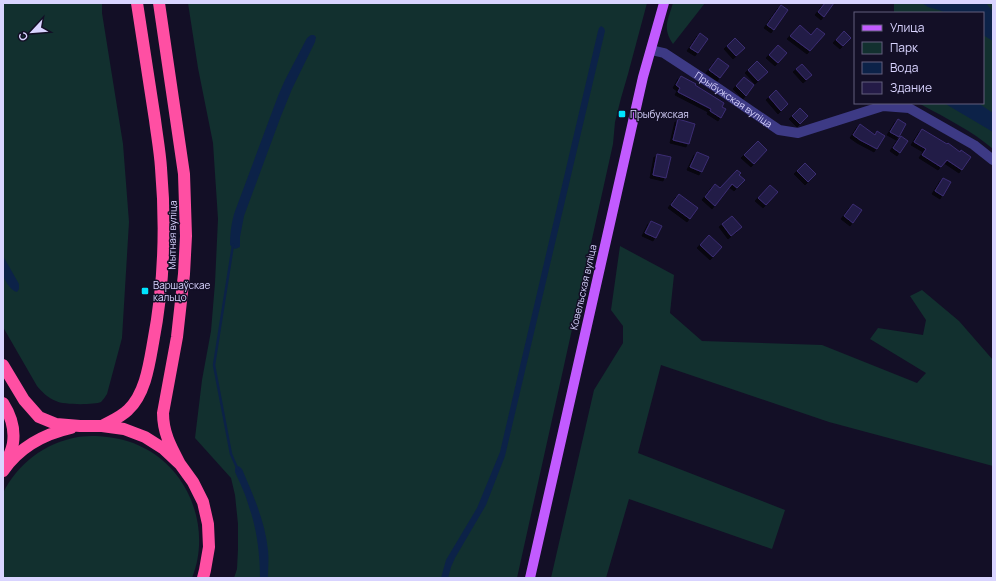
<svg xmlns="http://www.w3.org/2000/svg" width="996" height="581" font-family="Manrope,sans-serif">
	<defs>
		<filter id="shadow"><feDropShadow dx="-3" dy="3" stdDeviation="0" flood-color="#0009"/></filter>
	</defs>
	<rect width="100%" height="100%" fill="#130f26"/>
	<path fill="#12302f" d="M3,3H102V13L123,144L129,222L122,338L107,394C105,397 103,400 101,402C94,405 63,405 56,401C48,398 42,392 37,386L3,327Z
		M188,3H647L628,74L621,98L615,122L613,144L517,578H234L237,569L238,549V524L235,495L231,478L195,438L202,380L211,331L215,283L218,219L213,143L198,68Z
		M673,3H705L673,44C662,28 668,20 673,3Z
		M894,3H993V149C972,131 946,118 922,105L917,103H983V13H894Z
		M620,246L674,275L670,313L702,341L822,345L917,383L926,373L870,339L878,328L923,335L926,320L910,296L922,290L959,321L993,360V466L829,422L661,365L638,453L785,510L772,549L629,499L606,578H551L594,390L623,343V326L611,310Z
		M96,436C114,437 130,440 146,449C191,473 211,531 192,578H3V493C18,463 45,443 78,437C84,436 90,436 96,436Z"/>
	<path fill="#0c2248" d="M922,3H986L993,12V41L983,35V13H946L939,10L928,7Z
		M601,26L604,28L605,31L505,456L486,505L455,558L451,567L448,578H441L446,560L477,508L500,452L598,31L599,28Z
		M311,35H314L316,37L315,42L292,89L281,116L244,216L240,237V247L235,249L230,245C230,234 231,225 234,214L278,96L285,80L307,38Z
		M944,103H978L993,113V132Z
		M3,256L19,284V289L17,292C11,291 5,281 3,275C2,270 3,261 3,256Z
		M238,466L240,467L242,469C253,495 265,521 268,550C269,559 268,569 268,578H260C260,555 257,529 249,507C246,495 240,483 235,472V468Z"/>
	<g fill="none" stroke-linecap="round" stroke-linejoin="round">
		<path stroke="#0c2248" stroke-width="2.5" d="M233,245L214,365L231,454L238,470"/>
	</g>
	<path fill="#241b47" stroke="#3b2d73" filter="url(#shadow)" d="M825,3H834L824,17L818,12Z
		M781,5L788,10L774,30L767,25Z
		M800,25L811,35L817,28L825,34L810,51L790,36Z
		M844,31L851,38L843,46L836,40Z
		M700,33L708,39L698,53L690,48Z
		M735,38L745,48L736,56L727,46Z
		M778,45L787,53L778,63L769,55Z
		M718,58L729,66L720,78L709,70Z
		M757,61L768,72L758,81L748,70Z
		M802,64L812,75L806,80L796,69Z
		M681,76L696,84L695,85L724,103L722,107L726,109L721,118L710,111L711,109L678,92L680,88L676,85Z
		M744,77L754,85L746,96L736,86Z
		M776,90L788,104L781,111L769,97Z
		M800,108L808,116L800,124L792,116Z
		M678,119L695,124L689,144L673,140Z
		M898,119L906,124L899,137L890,132Z
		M860,124L875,135L877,131L885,136L877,149L860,140L853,135Z
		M922,129L947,144L948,143L960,152L961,150L971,157L962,170L947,160L941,167L922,155L926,149L914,142Z
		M901,136L908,141L900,153L893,148Z
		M758,141L767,150L754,164L744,155Z
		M697,152L709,157L702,172L690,167Z
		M657,154L671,157L666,178L653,175Z
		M805,163L816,174L808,182L797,171Z
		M737,170L741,173L739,175L745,180L737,188L732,184L715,206L705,197L715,184L720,188Z
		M943,178L951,182L943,196L935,191Z
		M770,185L778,192L766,205L758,198Z
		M679,194L698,208L690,219L671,205Z
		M853,204L862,210L853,223L844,216Z
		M732,216L742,227L731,236L722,224Z
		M651,221L662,226L656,238L645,233Z
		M709,235L722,247L713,257L700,245Z"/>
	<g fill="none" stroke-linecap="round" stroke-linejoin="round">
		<path stroke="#3d3a85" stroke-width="10" id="s1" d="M651,50L664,53L719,89L779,130L798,133L883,106L909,108L974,145L993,160"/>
		<path stroke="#c25bff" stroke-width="10" d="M530,578L643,77L664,3"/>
		<path stroke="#ff4fa3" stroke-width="12" d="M159,3L184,174L186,236L184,274L177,337L163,413C163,433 171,447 180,464
			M3,365L24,400L39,417L56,424L80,426H102L124,429L145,437L164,449L180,464L193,482L203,502L208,524L209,547L205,570L203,578
			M3,403C10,414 15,429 13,443C12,450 8,457 6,464
			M102,426C111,421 121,417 128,410C145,394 149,366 153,343C164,286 166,226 161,168C160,152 157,136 155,120C149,81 143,42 137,3
			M3,471C19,448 44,434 71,428"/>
	</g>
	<g fill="#00e5ff" stroke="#130f26" stroke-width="1.5">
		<rect x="618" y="110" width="8" height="8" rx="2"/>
		<rect x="141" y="287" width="8" height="8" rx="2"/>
	</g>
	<g text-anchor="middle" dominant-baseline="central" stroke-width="3" stroke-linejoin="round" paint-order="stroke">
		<g font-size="10" fill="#d9d4ff" stroke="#130f26">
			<text stroke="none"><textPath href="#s1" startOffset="97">Прыбужская вуліца</textPath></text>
			<text transform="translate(172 235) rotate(-89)">Мытная вуліца</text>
			<text transform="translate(583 287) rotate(-77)">Ковельская вуліца</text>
		</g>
		<g font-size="10" fill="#d9d4ff" stroke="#130f26" text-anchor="start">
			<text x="630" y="114">Прыбужская</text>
			<text x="153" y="285">Варшаўскае<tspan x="153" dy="12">кальцо</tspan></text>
		</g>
	</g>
	<rect width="996" height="581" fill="none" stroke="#d9d4ff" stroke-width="8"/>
	<rect x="854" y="12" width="130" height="92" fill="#130f26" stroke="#625e7d"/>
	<rect x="862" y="25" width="20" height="6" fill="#c25bff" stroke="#625e7d"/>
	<text x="890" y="32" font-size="12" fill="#d9d4ff">Улица</text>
	<rect x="862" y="42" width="20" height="12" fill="#12302f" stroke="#625e7d"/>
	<text x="890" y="52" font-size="12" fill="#d9d4ff">Парк</text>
	<rect x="862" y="62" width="20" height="12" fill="#0c2248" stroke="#625e7d"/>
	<text x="890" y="72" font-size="12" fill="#d9d4ff">Вода</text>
	<rect x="862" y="82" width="20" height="12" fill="#241b47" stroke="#625e7d"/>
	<text x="890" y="92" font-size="12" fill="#d9d4ff">Здание</text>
	<g transform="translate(32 32) rotate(244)" stroke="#130f26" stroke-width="3" paint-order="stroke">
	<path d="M0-3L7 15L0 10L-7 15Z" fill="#d9d4ff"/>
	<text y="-6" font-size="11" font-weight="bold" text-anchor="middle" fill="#d9d4ff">С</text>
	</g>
</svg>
